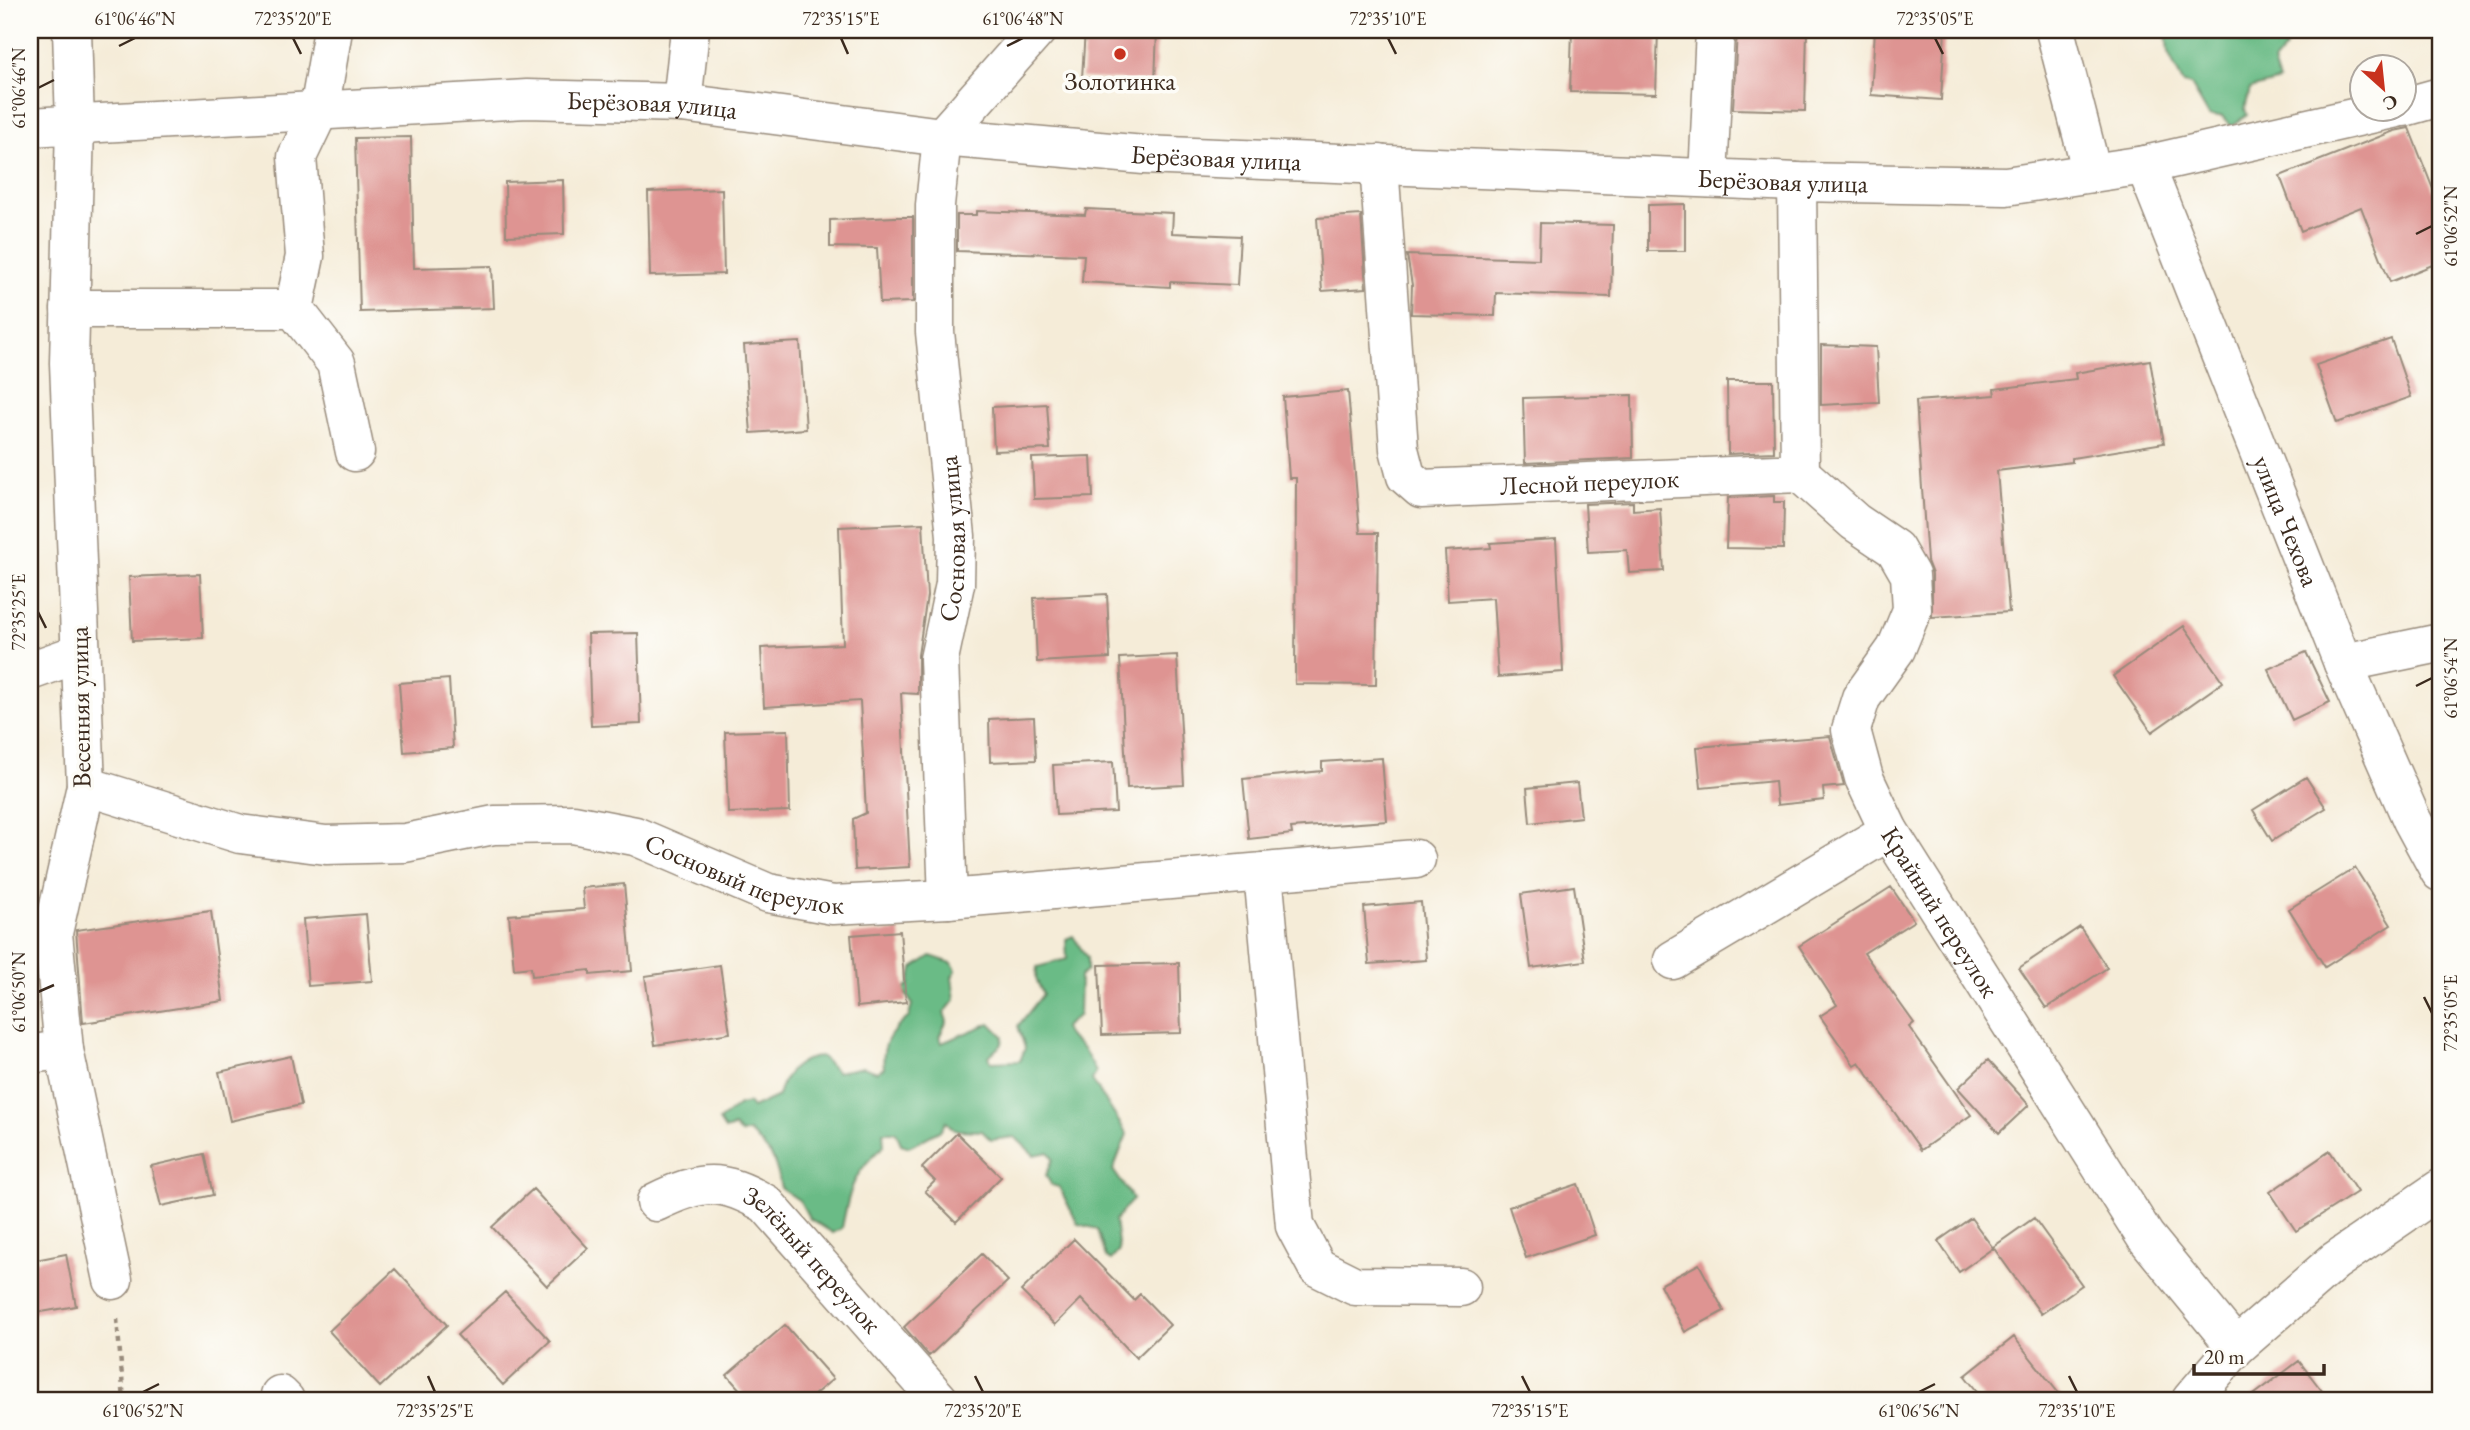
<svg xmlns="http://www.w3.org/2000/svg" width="2470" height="1430" font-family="'EB Garamond',serif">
	<rect width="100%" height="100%" fill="#fdfcf7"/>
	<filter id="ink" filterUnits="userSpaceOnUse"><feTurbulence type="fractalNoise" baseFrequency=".0143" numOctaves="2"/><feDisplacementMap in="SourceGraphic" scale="14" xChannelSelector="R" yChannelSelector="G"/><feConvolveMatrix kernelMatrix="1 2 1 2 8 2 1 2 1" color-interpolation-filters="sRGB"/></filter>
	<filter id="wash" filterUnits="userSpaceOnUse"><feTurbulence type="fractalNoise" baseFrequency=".00686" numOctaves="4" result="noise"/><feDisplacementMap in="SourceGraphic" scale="28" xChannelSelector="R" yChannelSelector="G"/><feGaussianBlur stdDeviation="1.57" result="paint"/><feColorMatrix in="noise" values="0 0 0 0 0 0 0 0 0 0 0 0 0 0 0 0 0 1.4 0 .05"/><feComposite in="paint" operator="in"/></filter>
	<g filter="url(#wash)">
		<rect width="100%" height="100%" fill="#f5ecd8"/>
		<path fill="#6abb86" stroke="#527252" stroke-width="2" d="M2166,30H2271L2286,48L2273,63L2279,81L2250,89L2245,109L2247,115L2231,126L2222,116H2209L2191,85L2183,83L2168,53Z
			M1073,936L1087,958V970L1080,977L1079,1015L1064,1027L1067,1035L1084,1050L1096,1072L1092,1080L1127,1134L1113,1170L1133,1199L1115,1220L1119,1251L1111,1260L1106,1257L1097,1229L1078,1224L1059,1187L1051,1185L1046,1175L1053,1159L1049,1152L1034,1155L1015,1137L991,1140L982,1131L954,1130L946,1121L941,1130L909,1147L901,1144L896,1132H883L884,1146C853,1171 849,1191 842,1228L833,1233L809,1218L800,1201L781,1188C775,1156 772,1154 749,1132L741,1134L734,1127L725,1130L719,1121L739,1105L748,1103L752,1108L778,1096C783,1074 799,1057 822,1057L837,1072L863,1067L877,1072L884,1068C881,1044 890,1032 909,1017L912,1004L903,989L909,986L913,968L931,956L952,963L956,970L952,977L955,1000L944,1013L947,1021L939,1037L942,1043L990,1023L1003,1036L1002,1044L989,1056L991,1062L1020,1061L1025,1048L1018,1026L1043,994L1036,979L1037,967L1067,959L1066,939Z"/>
		<g id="blocks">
			<path fill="#de9492" d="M1085,30H1157L1155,82L1082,78Z
				M1572,30H1658L1656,94L1570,92Z
				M1737,30H1807L1805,111L1733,109Z
				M1875,30H1945L1941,100L1871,95Z
				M2409,128L2440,207V262L2390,282L2361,207L2301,231L2280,176L2394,131Z
				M411,137L414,268L492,266L494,308L360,312L355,138Z
				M563,180L564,234L506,236L505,182Z
				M722,189L724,274L650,276L648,192Z
				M1685,204V251H1648V205Z
				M1086,209L1173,213L1172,233L1240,236L1237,285L1170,282V287L1082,282L1084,255L957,251V215H976V211L1085,215Z
				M1361,215L1366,288L1322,291L1317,218Z
				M895,217H913V302L880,303L877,248L830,247V220Z
				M1540,223L1613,225L1611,297L1496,293L1495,316L1411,314L1412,285L1407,255L1539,259Z
				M2391,339L2411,397L2337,423L2316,365Z
				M800,342L806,429L751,433L744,345Z
				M1821,345L1876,347L1879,402L1821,405Z
				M2150,360L2164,443L2072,458V462L1997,471L2009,612L1932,617V574L1927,561L1916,401L1995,395L1994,389L2076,379L2075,373Z
				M1727,381H1773L1774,452L1728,454Z
				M1348,391L1360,533H1378L1376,685L1295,684L1296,478H1289L1283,397Z
				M1632,395L1633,458L1525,463L1523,398Z
				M1047,404L1050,449L994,451L992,407Z
				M1091,456L1093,497L1034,499L1032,458Z
				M1774,496V502H1784L1783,549L1726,548L1728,498Z
				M1633,502V510L1660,508L1664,571L1629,573L1627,550L1588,552L1585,504Z
				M923,523L927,596L918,655V694L901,693L910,867L855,870L853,819L866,813L860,701L764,707L761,648L843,644L839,527Z
				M1556,539L1563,672L1498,677L1493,598L1448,601L1445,551L1491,548L1490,543Z
				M200,574L203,638L132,641L129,577Z
				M1107,594L1110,658L1037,662L1034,598Z
				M2184,626L2223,682L2152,732L2113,676Z
				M638,633L641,724L591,726L588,634Z
				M2306,652L2330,702L2292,720L2268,669Z
				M1177,655L1184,785L1127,788L1120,658Z
				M449,679L453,748L404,752L399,683Z
				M1034,717L1036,760L990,762L989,719Z
				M788,730L790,811L728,813L725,732Z
				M1830,736L1844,786L1823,788L1824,800L1777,805L1775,781L1701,788L1697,747Z
				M1382,758L1387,821L1291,828L1292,834L1249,839L1243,779L1322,771V762Z
				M1113,762L1116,812L1056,815L1053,765Z
				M2306,777L2326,808L2272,841L2253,810Z
				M1577,783L1581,817L1530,823L1527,788Z
				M2355,868L2391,925L2325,967L2289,909Z
				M624,884L632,971L590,975V970L532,976L531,967L514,969L509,915L584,909L582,888Z
				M1574,886L1585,961L1531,968L1521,894Z
				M1891,887L1914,921L1864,953L1914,1023L1909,1027L1971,1115L1921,1150L1859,1062L1854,1065L1820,1016L1837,1005L1799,946Z
				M1421,902L1426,960L1369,964L1364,907Z
				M211,911L223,1001L83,1023L76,930Z
				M366,914L372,981L308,986L303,919Z
				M2080,927L2107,968L2046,1008L2019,968Z
				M900,931L906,1002L857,1007L851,935Z
				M1179,963L1181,1033L1102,1035L1099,965Z
				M720,965L730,1033L655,1045L645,976Z
				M291,1056L301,1105L230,1121L219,1072Z
				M1988,1060L2029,1105L1999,1133L1958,1088Z
				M957,1133L1001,1177L956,1222L925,1191L935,1181L922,1168Z
				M2330,1151L2357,1192L2296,1231L2270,1192Z
				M204,1154L213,1195L161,1206L151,1166Z
				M1578,1184L1595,1235L1526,1258L1509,1207Z
				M533,1189L588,1248L547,1286L492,1227Z
				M1971,1218L1993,1248L1959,1272L1938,1241Z
				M2034,1218L2082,1285L2041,1314L1993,1247Z
				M1074,1239L1134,1300L1140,1294L1170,1325L1136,1358L1081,1299L1055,1325L1021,1291Z
				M66,1254L76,1306L30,1314V1261Z
				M982,1254L1008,1281L929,1356L904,1327Z
				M1699,1264L1724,1311L1685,1332L1660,1285Z
				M395,1269L447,1325L380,1387L329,1331Z
				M505,1292L550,1341L503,1385L457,1335Z
				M785,1325L833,1379L808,1400H749L727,1375Z
				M2014,1337L2064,1400H1984L1965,1376Z
				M2299,1361L2329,1400H2247Z"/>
		</g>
	</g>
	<g filter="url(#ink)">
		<use href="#blocks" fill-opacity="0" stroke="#988b7b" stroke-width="2"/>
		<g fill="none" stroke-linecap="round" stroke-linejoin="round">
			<g stroke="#988b7b" stroke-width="41">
				<g id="minor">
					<path d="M72,30L75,124L69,363L86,786L53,933L64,1050L113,1280"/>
					<path d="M2055,30L2092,173"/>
					<path d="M682,103L690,30"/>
					<path d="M2404,107L2440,97"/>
					<path id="s1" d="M30,127L527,99L682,103L942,137L1144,155L1797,182L2006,186L2145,165L2397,108"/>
					<path id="s2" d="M1379,164L1399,449L1406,476L1421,489L1800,473L1797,182"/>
					<path id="s3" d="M2145,165L2343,663L2412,820L2440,872"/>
					<path d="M1708,178L1715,30"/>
					<path d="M70,309H294L336,363L355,452"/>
					<path d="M294,309L305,256L297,157L319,111L333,30"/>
					<path id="s4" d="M1800,473L1855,522L1895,549L1910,575L1912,610L1896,649L1861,698L1851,730L1864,778L1889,831L2145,1236L2236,1347"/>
					<path d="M2343,663L2440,643"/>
					<path d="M30,671L80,653"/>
					<path id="s5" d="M86,786L240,834L326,845L405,843L494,825L573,824L635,836L768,893L833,905L948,899L1416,859"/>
					<path d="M1263,872L1295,1226L1317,1267L1355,1286L1461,1287"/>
					<path id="s6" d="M948,899L939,659L955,584L956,536L935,332V205L942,137L1037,30"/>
					<path d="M1673,960L1889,831"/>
					<path d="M30,1054L64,1050"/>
					<path id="s7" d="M656,1202C701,1180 721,1178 766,1204L939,1400"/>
					<path d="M280,1395L285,1400"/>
					<path d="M2191,1400L2236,1347L2335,1261L2440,1189"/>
				</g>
			</g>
			<path stroke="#988b7b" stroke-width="4.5" stroke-dasharray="5 5" stroke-linecap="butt" d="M117,1319L124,1400"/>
			<use href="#minor" stroke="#fff" stroke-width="38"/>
		</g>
	</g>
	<path fill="none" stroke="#3b2a1e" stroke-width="2.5" d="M293,38L301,54M841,38L848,54M1388,38L1396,54M1935,38L1943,54M119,46L135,38M1007,46L1023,38M38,88L54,80M2416,234L2432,226M38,612L46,628M2416,686L2432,678M38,992L54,985M2424,997L2432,1013M428,1376L435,1392M975,1376L983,1392M1522,1376L1530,1392M2069,1376L2077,1392M143,1392L159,1384M1919,1392L1935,1384"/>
	<circle fill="#c8321e" stroke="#fdfcf7" stroke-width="2.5" cx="1120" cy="54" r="7"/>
	<g text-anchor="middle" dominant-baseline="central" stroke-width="7" stroke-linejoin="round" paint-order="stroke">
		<g font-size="26" fill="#3b2a1e" stroke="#fdfcf7">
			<text x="1120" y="81">Золотинка</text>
		</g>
		<g font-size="26" fill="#3b2a1e" stroke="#fdfcf7">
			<text stroke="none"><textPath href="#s1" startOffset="623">Берёзовая улица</textPath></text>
			<text stroke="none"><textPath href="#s1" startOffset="1190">Берёзовая улица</textPath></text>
			<text stroke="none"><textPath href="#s1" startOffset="1757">Берёзовая улица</textPath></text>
			<text stroke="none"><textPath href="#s2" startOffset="502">Лесной переулок</textPath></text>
			<text stroke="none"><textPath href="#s3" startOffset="383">улица Чехова</textPath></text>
			<text stroke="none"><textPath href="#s6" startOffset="362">Сосновая улица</textPath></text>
			<text transform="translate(80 707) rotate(-91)">Весенняя улица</text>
			<text stroke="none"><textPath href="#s5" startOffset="677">Сосновый переулок</textPath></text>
			<text stroke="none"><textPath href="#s4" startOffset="527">Крайний переулок</textPath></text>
			<text stroke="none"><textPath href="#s7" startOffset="189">Зелёный переулок</textPath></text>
		</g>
	</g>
	<rect width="2470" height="1430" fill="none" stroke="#fdfcf7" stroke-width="77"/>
	<g transform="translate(2383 88) rotate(153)"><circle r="33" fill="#fdfcf7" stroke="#afa8a0" stroke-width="2"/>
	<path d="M0-5L12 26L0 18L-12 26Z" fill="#c8321e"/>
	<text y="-10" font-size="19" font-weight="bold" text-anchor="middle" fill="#3b2a1e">С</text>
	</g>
	<path d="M2194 1364v10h130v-10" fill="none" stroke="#3b2a1e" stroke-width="3.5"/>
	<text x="2204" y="1364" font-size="21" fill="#3b2a1e" stroke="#fdfcf7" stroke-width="5" paint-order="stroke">20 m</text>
	<rect x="38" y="38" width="2394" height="1354" fill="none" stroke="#3b2a1e" stroke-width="2.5"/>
	<g font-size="18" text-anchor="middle" fill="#3b2a1e">
		<text x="135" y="25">61°06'46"N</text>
		<text x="293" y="25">72°35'20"E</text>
		<text x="841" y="25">72°35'15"E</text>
		<text x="1023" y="25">61°06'48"N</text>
		<text x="1388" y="25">72°35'10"E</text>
		<text x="1935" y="25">72°35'05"E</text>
		<text transform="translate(19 88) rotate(-90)" y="6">61°06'46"N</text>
		<text transform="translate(2451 226) rotate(-90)" y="6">61°06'52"N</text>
		<text transform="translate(19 612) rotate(-90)" y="6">72°35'25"E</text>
		<text transform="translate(2451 678) rotate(-90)" y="6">61°06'54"N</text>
		<text transform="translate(19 992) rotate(-90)" y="6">61°06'50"N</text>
		<text transform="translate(2451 1013) rotate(-90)" y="6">72°35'05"E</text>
		<text x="143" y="1417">61°06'52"N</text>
		<text x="435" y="1417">72°35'25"E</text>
		<text x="983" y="1417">72°35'20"E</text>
		<text x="1530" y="1417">72°35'15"E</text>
		<text x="1919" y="1417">61°06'56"N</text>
		<text x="2077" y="1417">72°35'10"E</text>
	</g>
</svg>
